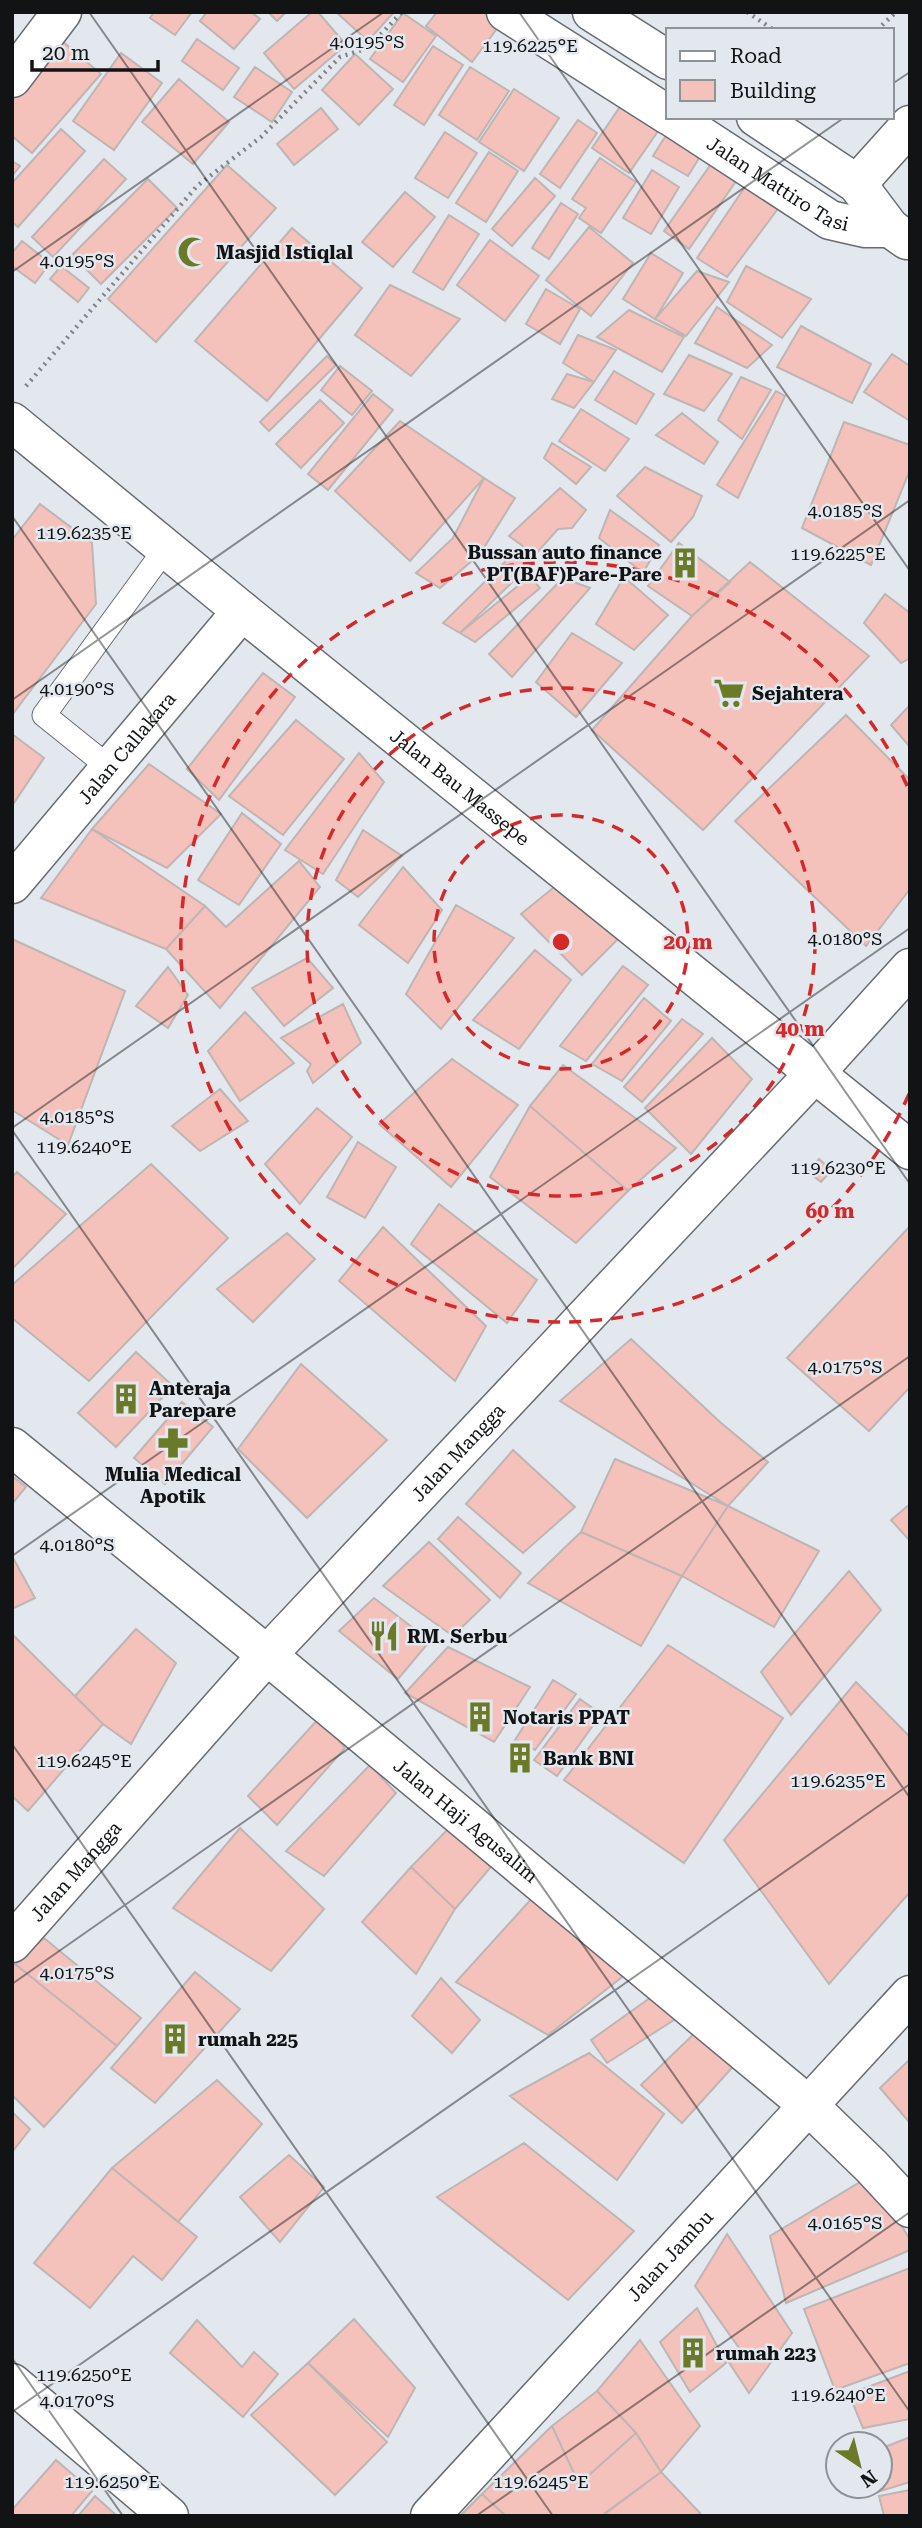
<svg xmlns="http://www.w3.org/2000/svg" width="922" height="2528" font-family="'Roboto Serif',serif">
	<rect width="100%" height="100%" fill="#e3e8ee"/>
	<path fill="#f5c1bb" stroke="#beb5b4" stroke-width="2" d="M154,12H192L175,35L150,18Z
		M207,12H251L260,19L234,49L200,21Z
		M268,12H286L277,21Z
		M312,12H318L346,45L294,89L264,53Z
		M336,12H394L368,41Z
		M437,12H490L502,22L472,62L426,26Z
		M403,13L436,36L403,82L370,59Z
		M197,39L239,68L223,90L182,61Z
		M61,40L101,74L32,153L12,136V95Z
		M433,46L463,65L424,125L394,105Z
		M121,53L162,83L114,150L73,121Z
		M355,54L393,89L359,125L322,90Z
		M255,67L292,92L272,122L234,97Z
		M470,67L509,91L477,140L439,115Z
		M179,79L229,122L193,164L142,122Z
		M514,89L559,118L524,171L479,142Z
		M628,95L665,121L629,173L592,148Z
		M321,108L338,129L294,165L277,144Z
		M578,120L597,133L560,188L540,174Z
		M61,129L85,151L18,227L12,222V183Z
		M670,129L704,150L688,176L653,156Z
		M445,132L477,153L448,198L415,178Z
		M489,152L518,171L486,222L456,203Z
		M716,157L741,174L689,249L664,231Z
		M600,158L636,182L601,233L579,218L586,208L572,199Z
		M104,159L126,179L53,257L32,237Z
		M12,161L20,166L12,176Z
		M227,165L276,208L156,342L108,299Z
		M652,170L679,187L651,234L623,218Z
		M535,178L555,196L512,246L492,229Z
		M148,179L177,208L101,284L72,255Z
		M749,181L786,198L727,277L697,258Z
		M405,192L435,217L393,267L362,242Z
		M561,203L578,214L549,259L532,248Z
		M449,215L479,234L443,290L413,272Z
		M589,227L633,263L591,316L546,280Z
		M292,228L362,288L267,401L195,341Z
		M490,240L539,276L505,321L457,285Z
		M22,241L50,263L35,283L12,266V253Z
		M651,253L683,273L655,319L623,299Z
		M61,266L89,288L78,302L50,279Z
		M746,266L811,299L782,338L727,302Z
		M697,271L729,282L686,336L655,319Z
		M390,285L460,319L411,376L355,335Z
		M546,289L580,309L560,344L526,324Z
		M717,307L772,345L747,368L695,343Z
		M629,310L684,337L662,372L597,337Z
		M801,326L871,364L852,403L777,367Z
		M578,335L616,350L594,382L563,363Z
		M892,354L910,366V421L864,392Z
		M689,355L732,374L704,411L664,394Z
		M327,356L336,365L269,431L260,422Z
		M340,366L372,391L352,415L321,390Z
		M614,371L654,394L636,424L595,400Z
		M567,374L594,382L574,408L552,399Z
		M741,377L771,390L742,439L718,420Z
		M776,391L785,396L738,498L717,485Z
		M373,394L393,410L328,490L308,474Z
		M320,400L344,423L301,468L276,444Z
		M581,409L629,439L605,471L559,441Z
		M682,413L718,442L704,464L656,435Z
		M400,421L484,478L410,561L335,491Z
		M844,422L910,445V470L871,565L802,528Z
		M552,443L591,467L576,484L544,458Z
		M645,467L702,496L693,517L671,542L617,496Z
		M484,478L515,498L480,554L440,588L416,573L453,538Z
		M560,488L586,510L572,528L558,529L535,555L509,536Z
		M40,504L92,543L96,604L12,715V540Z
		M610,510L659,545L643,573L599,538Z
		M679,543L730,582L692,616L648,586Z
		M516,551L533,562L460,633L443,623Z
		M750,562L869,656L703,830L592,730L692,616Z
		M530,576L540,588L475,642L460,633Z
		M624,577L668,615L634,650L596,624Z
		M563,578L590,588L512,677L489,654Z
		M885,594L910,613V658L901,663L864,623Z
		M572,633L622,663L576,717L536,682Z
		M263,673L295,697L219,800L187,769Z
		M910,705V747L891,725Z
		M846,715L910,780V889L866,946L735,821Z
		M296,720L344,759L283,835L229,796Z
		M12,734L44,758L12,806Z
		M359,753L384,782L323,874L285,850Z
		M149,764L221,814L167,868L92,829Z
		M242,813L281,844L239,905L198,880Z
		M92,829L205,906L166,949L41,898Z
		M363,830L402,856L358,897L336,880Z
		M299,861L320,887L220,1008L166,949L205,906L226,927Z
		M403,867L442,910L408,963L359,925Z
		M558,884L622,935L582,975L521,914Z
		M456,905L514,938L441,1029L406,994Z
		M12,939L125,991L68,1145L12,1110Z
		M535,950L571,980L519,1049L473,1020Z
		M307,958L333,988L284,1026L252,988Z
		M623,966L648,985L586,1061L560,1046Z
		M168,967L188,995L168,1028L136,1006Z
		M644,998L671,1021L622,1081L592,1064Z
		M343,1004L361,1043L313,1083L307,1071L311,1064L281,1038Z
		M245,1012L294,1063L240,1101L208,1051Z
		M682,1019L703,1034L642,1102L624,1087Z
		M712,1038L752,1079L691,1154L645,1108Z
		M452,1059L518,1105L451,1187L379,1124Z
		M563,1065L676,1148L628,1191L530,1106Z
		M220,1089L248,1121L200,1151L172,1126Z
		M530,1106L628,1191L576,1243L490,1177Z
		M317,1108L352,1137L300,1204L265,1164Z
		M358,1142L396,1167L365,1218L327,1197Z
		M819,1159L832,1170L821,1182L808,1172Z
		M151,1164L228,1238L89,1381L12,1318V1285Z
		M17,1172L66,1214L12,1269V1177Z
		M439,1204L537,1280L507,1323L411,1244Z
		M910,1226V1387L869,1431L787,1358Z
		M383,1227L486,1326L455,1381L339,1281Z
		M287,1233L315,1259L253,1322L217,1289Z
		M631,1339L720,1422L768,1462L728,1506L560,1401Z
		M136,1352L173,1386L116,1447L78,1413Z
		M301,1364L387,1440L307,1518L238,1449Z
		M182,1402L213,1427L165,1484L134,1458Z
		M513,1450L575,1507L523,1553L466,1504Z
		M615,1459L728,1506L682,1576L581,1532Z
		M12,1476L26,1487L12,1504Z
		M910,1504V1541L891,1520Z
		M728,1506L819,1551L774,1627L682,1576Z
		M458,1517L521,1573L500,1598L438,1539Z
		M581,1532L682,1576L641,1646L528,1583Z
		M429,1542L490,1600L453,1636L383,1586Z
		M12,1556L35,1598L12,1609Z
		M849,1571L881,1610L791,1715L761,1672Z
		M374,1598L430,1641L398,1679L339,1631Z
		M136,1629L176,1663L131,1744L103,1724L75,1696Z
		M12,1634L103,1724L28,1811L12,1796Z
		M668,1645L783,1718L684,1863L564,1780Z
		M448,1647L530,1687L494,1742L405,1693Z
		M553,1680L576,1694L535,1750L515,1740Z
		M856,1682L910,1737V1892L829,1984L724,1840Z
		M580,1699L601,1714L557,1776L534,1760Z
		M320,1717L345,1748L277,1825L248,1796Z
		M519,1750L529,1756L519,1769L510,1760Z
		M370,1765L396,1793L324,1876L286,1851Z
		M456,1821L496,1861L455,1909L411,1867Z
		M240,1828L324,1909L271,1971L173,1908Z
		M411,1867L455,1909L416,1974L362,1922Z
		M534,1896L626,1974L548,2035L456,1982Z
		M44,1938L141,2018L117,2046L15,1964Z
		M15,1964L117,2046L44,2127L12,2095V1966Z
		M195,1972L240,2009L155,2103L111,2068Z
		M441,1978L480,2020L452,2053L412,2016Z
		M654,1995L677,2018L607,2063L591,2040Z
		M700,2028L739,2060L682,2123L641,2085Z
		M589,2053L664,2114L617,2180L510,2096Z
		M910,2059V2123L880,2088Z
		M217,2080L262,2124L178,2222L112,2168Z
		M12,2112L30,2129L12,2152Z
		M524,2143L634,2231L568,2300L437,2197Z
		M289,2155L324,2187L280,2242L240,2197Z
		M112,2168L197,2237L162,2280L133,2256L90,2308L34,2263Z
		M872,2175L910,2240V2250L786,2303L770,2236Z
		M727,2234L792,2333L749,2393L728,2361L739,2348L695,2286Z
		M910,2268V2363L835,2390L804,2309Z
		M697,2308L726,2363L690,2392L660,2342Z
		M354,2319L415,2388L388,2437L308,2363Z
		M197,2320L242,2367L254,2352L278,2374L243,2417L170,2353Z
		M640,2340L700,2426L661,2472L636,2433L597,2391Z
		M308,2363L387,2442L335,2495L251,2415Z
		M910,2371V2419L863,2428L849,2394Z
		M597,2391L636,2433L579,2484L552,2426Z
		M552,2426L579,2484L636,2433L661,2472L602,2516H506L482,2494Z
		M910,2437V2482L874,2493L872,2486H880V2449Z
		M56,2460L92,2491L71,2516H12V2510Z
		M661,2472L700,2513L697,2516H608L605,2513Z
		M910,2490V2516H884L879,2496Z
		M482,2494L506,2516H460Z
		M95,2496L117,2516H78Z"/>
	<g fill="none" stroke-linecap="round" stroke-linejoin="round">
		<g stroke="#686c71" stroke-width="25">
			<path id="lane" d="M110,768L44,715L166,548"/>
		</g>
		<g stroke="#686c71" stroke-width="41">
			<g id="street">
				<path d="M12,78L62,12"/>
				<path d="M857,184L910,125"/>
				<path id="s1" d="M12,884L242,611"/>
				<path id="s2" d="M12,1943L267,1655L815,1073L910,968"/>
				<path d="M12,2383L169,2516"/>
				<path id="s3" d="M430,2516L910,1995"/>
			</g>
		</g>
		<g stroke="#686c71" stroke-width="41">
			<g id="secondary">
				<path d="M506,12L668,115"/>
				<path d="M592,12L668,60"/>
				<path id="s4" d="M672,117L830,220L865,228H890"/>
				<path d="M756,117L857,184L890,228L907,240"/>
				<path id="s5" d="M12,1447L267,1655L808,2105L871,2166L910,2208"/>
			</g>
		</g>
		<g stroke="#686c71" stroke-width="41">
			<g id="highway">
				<path id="s6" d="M12,422L242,611L910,1150"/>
			</g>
		</g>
		<path stroke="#7f8286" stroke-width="4.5" stroke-dasharray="2 5" stroke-linecap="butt" d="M747,12L774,30
			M877,30L896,12
			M26,386L197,186L261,137L340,57L368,48L402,12"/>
		<use href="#lane" stroke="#fff" stroke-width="23"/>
		<use href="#street" stroke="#fff" stroke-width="38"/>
		<use href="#secondary" stroke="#fff" stroke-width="38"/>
		<use href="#highway" stroke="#fff" stroke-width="38"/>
	</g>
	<path fill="none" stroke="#111315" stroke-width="2" stroke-opacity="0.45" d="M89,12L910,1184M519,12L910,571M892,84L910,72M12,272L384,12M12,516L910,1798M12,700L845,117M12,1128L910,500M12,1130L910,2412M12,1556L910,928M12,1744L553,2516M12,1984L910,1356M12,2358L123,2516M12,2412L910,1784M476,2516L910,2212"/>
	<g fill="none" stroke="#d62828" stroke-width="3.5" stroke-dasharray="12 9">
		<circle cx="561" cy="942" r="127"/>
		<circle cx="561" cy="942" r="254"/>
		<path d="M909 1094A380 380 0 1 1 909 790"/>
	</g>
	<defs>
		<g id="mosque-bare" transform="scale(2.415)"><path d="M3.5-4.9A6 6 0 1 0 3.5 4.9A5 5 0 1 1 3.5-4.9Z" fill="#6b7a28" stroke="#e3e8ee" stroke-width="2.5" paint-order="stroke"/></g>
		<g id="building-bare" transform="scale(2.415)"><path d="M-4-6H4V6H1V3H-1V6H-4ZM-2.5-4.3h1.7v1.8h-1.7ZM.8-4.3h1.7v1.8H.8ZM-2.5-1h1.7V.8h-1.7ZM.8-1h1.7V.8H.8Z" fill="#6b7a28" stroke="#e3e8ee" stroke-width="2.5" paint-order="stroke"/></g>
		<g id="supermarket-bare" transform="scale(2.415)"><path d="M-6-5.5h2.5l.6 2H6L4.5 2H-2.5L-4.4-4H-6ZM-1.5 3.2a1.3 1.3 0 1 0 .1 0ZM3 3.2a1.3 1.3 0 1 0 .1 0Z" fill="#6b7a28" stroke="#e3e8ee" stroke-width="2.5" paint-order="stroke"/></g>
		<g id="pharmacy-bare" transform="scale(2.415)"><path d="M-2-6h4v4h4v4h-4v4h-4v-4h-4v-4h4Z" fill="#6b7a28" stroke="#e3e8ee" stroke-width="2.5" paint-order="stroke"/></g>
		<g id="restaurant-bare" transform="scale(2.415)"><path d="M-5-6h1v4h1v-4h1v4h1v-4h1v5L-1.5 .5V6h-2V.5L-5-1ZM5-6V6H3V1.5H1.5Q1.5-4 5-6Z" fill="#6b7a28" stroke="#e3e8ee" stroke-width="2.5" paint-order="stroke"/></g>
	</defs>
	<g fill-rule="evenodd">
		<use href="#mosque-bare" x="193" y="252"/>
		<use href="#building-bare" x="685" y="563"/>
		<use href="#supermarket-bare" x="729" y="693"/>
		<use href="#building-bare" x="126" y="1399"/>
		<use href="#pharmacy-bare" x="173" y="1443"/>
		<use href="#restaurant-bare" x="384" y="1636"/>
		<use href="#building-bare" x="480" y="1717"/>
		<use href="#building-bare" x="520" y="1758"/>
		<use href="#building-bare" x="175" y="2039"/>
		<use href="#building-bare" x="693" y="2353"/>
	</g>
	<g text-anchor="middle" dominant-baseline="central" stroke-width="5" stroke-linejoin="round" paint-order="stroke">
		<g font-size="19" fill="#111315" stroke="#e3e8ee">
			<text stroke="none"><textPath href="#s4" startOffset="126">Jalan Mattiro Tasi</textPath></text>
			<text stroke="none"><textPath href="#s1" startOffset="178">Jalan Callakara</textPath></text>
			<text stroke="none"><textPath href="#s6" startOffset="578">Jalan Bau Massepe</textPath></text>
			<text stroke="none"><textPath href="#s2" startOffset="663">Jalan Mangga</textPath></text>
			<text stroke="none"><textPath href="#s5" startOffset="588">Jalan Haji Agusalim</textPath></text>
			<text stroke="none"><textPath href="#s2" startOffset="96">Jalan Mangga</textPath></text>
			<text stroke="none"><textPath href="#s3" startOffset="354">Jalan Jambu</textPath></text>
		</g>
		<g font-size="19" font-weight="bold" fill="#111315" stroke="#e3e8ee" text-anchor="start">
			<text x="216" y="252">Masjid Istiqlal</text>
			<text x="662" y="552" text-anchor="end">Bussan auto finance<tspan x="662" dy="22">PT(BAF)Pare-Pare</tspan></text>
			<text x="752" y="693">Sejahtera</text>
			<text x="149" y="1388">Anteraja<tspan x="149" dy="22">Parepare</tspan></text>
			<text x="173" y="1474" text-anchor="middle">Mulia Medical<tspan x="173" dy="22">Apotik</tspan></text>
			<text x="407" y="1636">RM. Serbu</text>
			<text x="503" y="1717">Notaris PPAT</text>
			<text x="543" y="1758">Bank BNI</text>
			<text x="198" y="2039">rumah 225</text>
			<text x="716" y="2353">rumah 223</text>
		</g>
	</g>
	<g font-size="18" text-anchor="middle" fill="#111315" stroke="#e3e8ee" stroke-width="5" stroke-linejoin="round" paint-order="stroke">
		<text x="367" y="48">4.0195°S</text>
		<text x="530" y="52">119.6225°E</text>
		<text x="77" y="267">4.0195°S</text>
		<text x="845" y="517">4.0185°S</text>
		<text x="84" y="539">119.6235°E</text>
		<text x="838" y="560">119.6225°E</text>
		<text x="77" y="695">4.0190°S</text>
		<text x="845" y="945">4.0180°S</text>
		<text x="77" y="1123">4.0185°S</text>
		<text x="84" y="1153">119.6240°E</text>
		<text x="838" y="1174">119.6230°E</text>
		<text x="845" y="1373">4.0175°S</text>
		<text x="77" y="1551">4.0180°S</text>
		<text x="84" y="1767">119.6245°E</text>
		<text x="838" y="1787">119.6235°E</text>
		<text x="77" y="1979">4.0175°S</text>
		<text x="845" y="2229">4.0165°S</text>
		<text x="84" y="2381">119.6250°E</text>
		<text x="838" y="2401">119.6240°E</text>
		<text x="77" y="2407">4.0170°S</text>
		<text x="112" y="2488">119.6250°E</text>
		<text x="541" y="2488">119.6245°E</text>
	</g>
	<circle cx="561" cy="942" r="10" fill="#d62828" stroke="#e3e8ee" stroke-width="3.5"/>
	<g font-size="21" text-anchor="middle" font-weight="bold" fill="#d62828" stroke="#e3e8ee" stroke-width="5" stroke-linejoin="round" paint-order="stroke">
		<text x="688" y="949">20 m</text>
		<text x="800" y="1036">40 m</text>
		<text x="830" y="1218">60 m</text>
	</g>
	<rect width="922" height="2528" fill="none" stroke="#111315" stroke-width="28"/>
	<rect x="666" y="28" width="228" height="91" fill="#e3e8ee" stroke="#8f9397" stroke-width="2"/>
	<rect x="680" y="51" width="35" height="10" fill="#ffffff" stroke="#8f9397" stroke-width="2"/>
	<text x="730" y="63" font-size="21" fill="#111315">Road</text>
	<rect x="680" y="80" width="35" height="21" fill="#f5c1bb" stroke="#8f9397" stroke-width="2"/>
	<text x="730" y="98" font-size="21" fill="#111315">Building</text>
	<g transform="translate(859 2465) rotate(145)"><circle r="33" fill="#e3e8ee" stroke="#8f9397" stroke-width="2"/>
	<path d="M0-5L12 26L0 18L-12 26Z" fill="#6b7a28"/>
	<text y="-10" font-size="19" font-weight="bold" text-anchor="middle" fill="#111315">N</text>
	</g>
	<path d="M32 60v10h126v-10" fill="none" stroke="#111315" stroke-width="3.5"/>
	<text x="42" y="60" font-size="21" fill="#111315" stroke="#e3e8ee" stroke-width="5" paint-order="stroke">20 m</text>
</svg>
